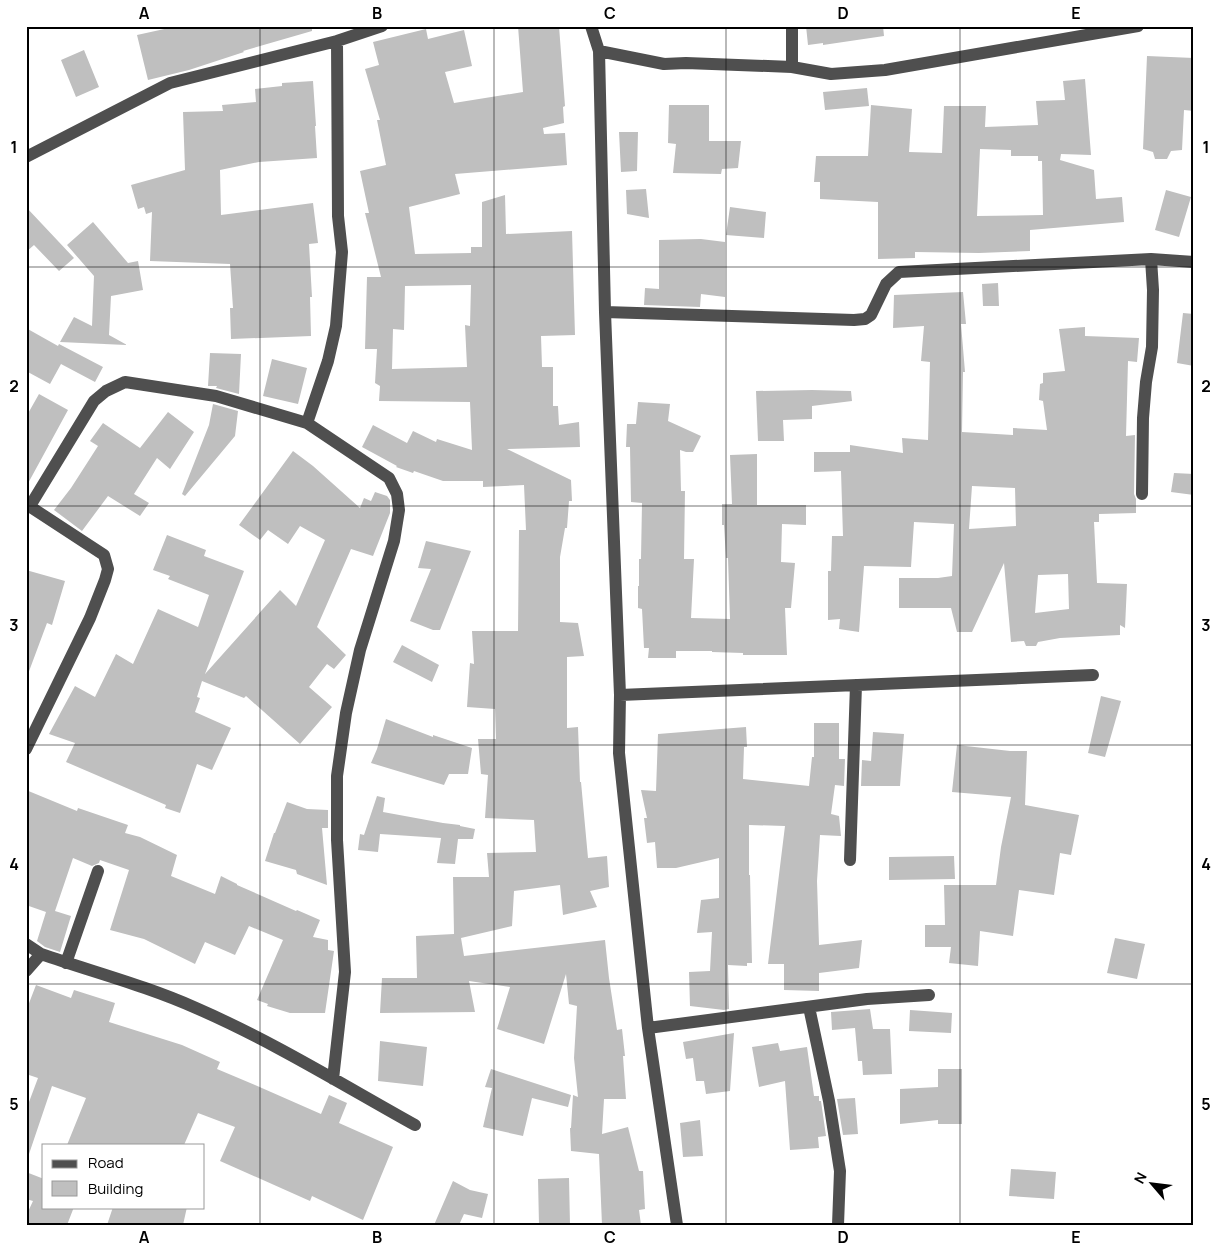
<svg xmlns="http://www.w3.org/2000/svg" width="1220" height="1251" font-family="Manrope,sans-serif">
	<rect width="100%" height="100%" fill="#fff"/>
	<path fill="#bfbfbf" fill-rule="evenodd" d="M178,26H312V31L243,51L244,52L189,70L148,80L137,35Z
		M518,26H559L565,106L563,107L564,123L543,128L544,134L565,133L567,165L455,174L460,194L409,207L415,254L471,253V247H482V202L505,195L506,234L572,231L575,335L541,336L542,367H553V406H558L559,425L579,422L580,447L507,449L571,480L572,501H569L567,528H565L560,557V622L578,623L584,656L567,657V728L578,727L580,782H581L588,858L607,856L609,887L590,891L597,907L563,915L560,885L514,891L512,926L461,938L464,956L605,940L609,978L617,1030L622,1029L625,1056H623L626,1099H604L602,1134L628,1127L639,1171H643L645,1209L639,1210L641,1225H602L599,1154L571,1151L570,1128H571L573,1095L578,1097L574,1058L577,1006L569,1004L566,974L544,1044L497,1029L510,987L469,981L475,1012L380,1013L382,978H417L416,936L454,934L453,877H489L487,853L536,852L534,820L485,818L488,775L481,774L478,739H496L495,709L467,707L470,663L474,664L472,631H518L519,530H526L524,485L483,487V481H443L414,471L413,473L396,467L397,466L362,447L373,425L407,443L413,431L436,442L437,439L472,450L470,402L379,401L380,386L375,383L377,349H365L367,277H381L365,213H369L360,171L386,165L377,120H380L365,69L379,65L373,42L426,29L428,39L464,30L472,66L445,72L454,103L523,92ZM471,285L470,326L465,325L467,367L392,369L393,329L404,330L405,286Z
		M806,26H883L884,36L823,45V43L808,45Z
		M84,50L99,87L76,97L61,60Z
		M1147,56L1194,58V111L1184,110L1182,150L1171,151L1167,159H1155L1153,152L1143,149Z
		M1085,79L1091,155L1061,154L1060,160L1094,170L1096,199L1122,197L1124,222L1030,230V251L979,253L915,252V258L878,259V202L820,199V182H814L816,156H868L871,105L912,109L909,152L942,153L944,106H986L985,127L1038,125L1036,101L1065,100L1063,81ZM980,149L1011,150V156H1038V161H1042L1043,215L977,216Z
		M313,81L316,126H315L317,158L259,162L220,170L221,215L313,203L318,243L309,244L312,297H310L311,336L231,339L230,308H233L230,264L150,261L152,212L146,214L144,207L138,209L131,185L185,170L183,112L223,111L222,105L256,102L255,89L282,86V83Z
		M867,88L869,106L825,110L823,92Z
		M669,105H709V141H741L738,168L722,169L721,174L673,173L676,144L668,143Z
		M619,132H638L637,171L621,172Z
		M646,189L649,218L627,214L626,190Z
		M1166,190L1191,197L1179,237L1155,230Z
		M26,207L74,258L59,271L34,245L26,252Z
		M730,207L766,212L764,238L726,235Z
		M93,222L128,263L138,261L143,290L111,296L109,335L127,345L60,342L74,317L92,326L94,276L67,245Z
		M701,239L725,242V297L701,294L700,307L644,305L645,288L659,289V240Z
		M998,283L999,306H983L982,284Z
		M963,292L966,324H961L965,372H963L962,432L1013,435V428L1047,430L1043,401L1039,400L1040,384L1043,383V373L1065,371L1059,329L1085,327V336L1139,338L1137,362L1128,361L1126,436L1135,435L1134,494L1136,499V513L1099,514V522H1094L1097,583L1127,584L1125,628L1120,625V635L1060,638L1038,642L1036,646H1026L1024,641L1011,642L1004,563L972,632H957L951,608H899V578H938L952,576L954,524L914,522L911,567L864,566L859,632L839,629L840,619L828,620V571H831L832,536H843L841,471L814,472V452H850V445L903,453L902,438L928,440L930,362L921,361L924,326L893,328L894,295ZM972,486L1015,488L1016,526L969,529ZM1068,574L1069,609L1035,613L1038,575Z
		M1183,313L1194,314V366L1177,363Z
		M26,328L58,346L59,344L103,367L95,382L61,364L50,384L26,371Z
		M210,353L241,354L239,394L216,388L217,386H208Z
		M272,359L307,368L298,404L263,396Z
		M812,390L851,391L852,401L812,406V419L783,420L784,441H758L756,391Z
		M39,394L68,410L26,487V417Z
		M638,402L670,404L668,421L701,436L693,452H686L680,450L681,491H685L684,559H694L691,618L730,619L728,558H726L724,525H722V504H732L730,455L757,454V505H806V525L782,524L781,562L795,563L791,608H785L787,655H743V653L712,652V651H676V658H648L649,648H644L642,609L638,608V586H639V559H641L642,503L631,502L630,447H626L627,424H636Z
		M213,404L238,411L235,436L185,496L182,494L209,425Z
		M168,412L194,432L170,469L157,458L134,494L149,503L140,516L108,496L82,531L54,510L71,488L98,446L90,441L103,423L140,448Z
		M293,451L313,466L360,508L364,498L371,501L375,492L387,496L390,500V513L373,556L351,549L317,627L346,655L334,669L327,664L309,687L332,707L300,744L246,696L244,698L202,681L197,697L200,698L195,712L231,728L212,770L197,764L180,813L165,808L166,805L66,762L75,743L49,734L75,686L95,697L116,654L133,664L158,609L198,627L209,595L168,579L170,576L153,570L167,535L206,550L204,556L244,571L205,674L280,590L296,606L325,540L300,526L288,544L268,530L260,540L239,525Z
		M1174,473L1194,474V495L1171,492Z
		M426,541L471,551L440,630H433L410,621L431,569L418,568Z
		M26,570L65,581L52,625L47,623L28,674H26Z
		M402,645L439,665L432,682L393,662Z
		M1101,696L1121,701L1105,757L1088,753Z
		M386,719L433,737V735L472,748L468,774H449L444,785L371,763L377,749Z
		M814,723H839V759H845L844,786L835,785L831,814L839,816L841,836L820,835L817,881L819,945L862,940L859,968L819,973V991L784,990V964H768L785,826L749,825V875H750L752,963H747V966L728,965L729,1009L724,1010L690,1006L689,972L710,971L712,932L697,933L701,900L719,898V858L676,868H657L655,842L647,843L644,818H647L641,790L656,791L658,734L746,727L747,747H744L743,779L809,786L812,757H814Z
		M873,732L904,734L900,786H861L862,760L871,761Z
		M957,745L1010,751H1027L1025,805L1079,815L1071,855L1060,853L1054,895L1019,890L1013,936L980,931L978,966L949,963L951,947H925V925H945L944,885H996L1001,847L1011,797L952,792Z
		M26,790L77,811L78,808L128,825L125,833L140,837L177,855L171,876L215,894L221,876L237,884V885L296,911L297,910L320,920L313,937L328,940V950L334,951L325,1013H290L267,1006L268,1004L257,1000L283,940L249,926L235,955L205,942L195,964L144,939L110,930L129,870L100,860L99,863L92,866L73,858L55,911L71,916L60,952L45,947L37,941L46,912L26,905Z
		M377,796L385,798L383,812L443,823L460,825V826L475,829L473,839H458L455,864L437,863L441,838L380,834L378,852L358,850L360,834L364,835Z
		M287,802L307,809L328,810V828H322L327,885L297,874L296,870L265,861L274,833H275Z
		M954,856L955,879L889,880V857Z
		M1115,938L1145,944L1137,979L1107,973Z
		M36,985L71,998L74,990L115,1003L109,1022L182,1045L220,1062L217,1069L255,1085L321,1114L329,1095L347,1103L339,1123L393,1147L363,1220L312,1196L310,1201L220,1161L235,1127L198,1113L184,1145H67L86,1098L52,1086L29,1154L26,1153V1110L38,1078L26,1074V1011Z
		M870,1009L873,1029H890L892,1074L863,1075L862,1061H858L855,1028L832,1030L831,1012Z
		M910,1010L952,1013L951,1033L909,1031Z
		M734,1033L730,1091L706,1094L704,1081H696L693,1058L686,1059L683,1042Z
		M380,1041L427,1047L423,1086L378,1081Z
		M778,1043L780,1051L807,1047L814,1096H819V1101H821L826,1136L818,1137L819,1148L790,1150L785,1081L759,1087L752,1047Z
		M491,1069L571,1095L568,1107L532,1098L523,1136L483,1127L492,1088L485,1087Z
		M938,1069H962V1124H938V1120L900,1124V1089L938,1087Z
		M855,1098L858,1134L843,1135L837,1099Z
		M700,1120L703,1156L683,1157L680,1123Z
		M1011,1169L1056,1172L1054,1199L1009,1196Z
		M26,1172L44,1179V1207H74L67,1225H26V1216L33,1201L26,1199Z
		M569,1178L570,1225H539L538,1179Z
		M453,1181L470,1190L488,1194L482,1218L464,1214L459,1225H434Z
		M113,1207H187L183,1225H107Z"/>
	<g fill="none" stroke-linecap="round" stroke-linejoin="round">
		<path stroke="#4f4f4f" stroke-width="12" d="M591,26L599,51L605,312L620,695L619,753L648,1028L677,1225
			M599,51L664,64L686,63L792,67L831,74L885,70L1138,26
			M792,67V26
			M26,157L170,83L337,41L382,26
			M1151,259L1194,262
			M605,312L854,320L865,319L871,315L886,284L899,272L1151,259L1153,290L1152,347L1146,382L1143,418L1142,494
			M307,423L328,361L336,326L342,252L338,216L337,41
			M26,504L104,555L108,569L105,580L90,618L26,749
			M30,506L94,401L106,391L125,382L216,396L307,423L389,478L397,494L399,510L394,541L360,650L346,713L337,776V840L345,972L333,1079
			M620,695L1093,675
			M850,860L856,685
			M26,944L41,954C93,972 147,986 196,1008C272,1041 343,1085 415,1125
			M66,963L98,871
			M26,971L41,954
			M809,1007L829,1101L840,1171L838,1225
			M648,1028L867,999L929,995"/>
	</g>
	<path fill="none" stroke="#000" stroke-width="1" stroke-opacity="0.55" d="M260,26V1225M494,26V1225M726,26V1225M960,26V1225M26,267H1194M26,506H1194M26,745H1194M26,984H1194"/>
	<rect width="1220" height="1251" fill="none" stroke="#ffffff" stroke-width="55"/>
	<rect x="42" y="1144" width="162" height="65" fill="#ffffff" stroke="#999999"/>
	<rect x="52" y="1160" width="25" height="8" fill="#4f4f4f" stroke="#999999"/>
	<text x="88" y="1168" font-size="15" fill="#000000">Road</text>
	<rect x="52" y="1181" width="25" height="15" fill="#bfbfbf" stroke="#999999"/>
	<text x="88" y="1194" font-size="15" fill="#000000">Building</text>
	<g transform="translate(1152 1184) rotate(298)" stroke="#ffffff" stroke-width="4" paint-order="stroke">
	<path d="M0-4L9 19L0 12L-9 19Z" fill="#000000"/>
	<text y="-8" font-size="14" font-weight="bold" text-anchor="middle" fill="#000000">N</text>
	</g>
	<rect x="28" y="28" width="1164" height="1196" fill="none" stroke="#000" stroke-width="2"/>
	<g font-size="16" text-anchor="middle" font-weight="bold" fill="#000">
		<text x="144" y="19">A</text>
		<text x="377" y="19">B</text>
		<text x="610" y="19">C</text>
		<text x="843" y="19">D</text>
		<text x="1076" y="19">E</text>
		<text x="14" y="153">1</text>
		<text x="1206" y="153">1</text>
		<text x="14" y="392">2</text>
		<text x="1206" y="392">2</text>
		<text x="14" y="631">3</text>
		<text x="1206" y="631">3</text>
		<text x="14" y="870">4</text>
		<text x="1206" y="870">4</text>
		<text x="14" y="1110">5</text>
		<text x="1206" y="1110">5</text>
		<text x="144" y="1243">A</text>
		<text x="377" y="1243">B</text>
		<text x="610" y="1243">C</text>
		<text x="843" y="1243">D</text>
		<text x="1076" y="1243">E</text>
	</g>
</svg>
